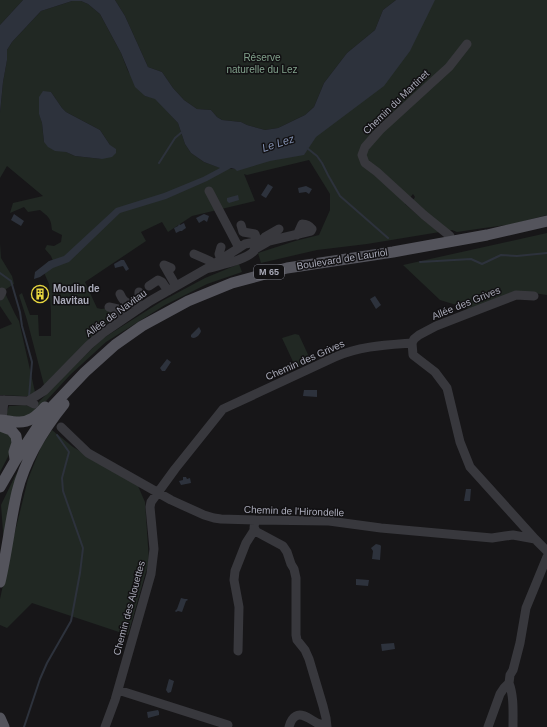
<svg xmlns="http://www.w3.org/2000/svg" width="547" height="727" font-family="Helvetica,sans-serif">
	<rect width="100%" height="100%" fill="#171618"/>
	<path fill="#212823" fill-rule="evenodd" d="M0,0H23L0,25Z
		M115,0H396L383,10L375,30L347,53L324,83L314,107L305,115L278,128L265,130L247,125L241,122L222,120L217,117L211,110L197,109L184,100L173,88L162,72L148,67L125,16Z
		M429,0H547V215L513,224L484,228L457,232L452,230L367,244L317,250L261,263L258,253L295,241L319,235L330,210V194L309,160L247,175L244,174L255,201L192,216L168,232L162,222L141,232L146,241L85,282L97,308L101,309L109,308L117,318L102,326L44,385L27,320L19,295L22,293L30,315H38L39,336H51V312L49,284L42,268L49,261H53L51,256L45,249L47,245L54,246L61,242L62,235L52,230C51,218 49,217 40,210L28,212L24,207L10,213L13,203L43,196L7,166L0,178V113L3,82L7,60V50L12,42L41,11L72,1H81L88,4L100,14L121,53L128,71L145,96L155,98L178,123L185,144L191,153L204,162L218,167L234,169L286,152ZM51,92L62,108L66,112L100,130L110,145L102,159L75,156L44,142L42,123L39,113ZM413,194L415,197L413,200L427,223L405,204Z
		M547,233V295L519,291L469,309L440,300L403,265Z
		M0,243L1,258L12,276L14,284L0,293Z
		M239,264L242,272L207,284L165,305L106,342L70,375L35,413L26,416L17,417L9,416L6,414L9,406H11L25,405L33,408L67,373L102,339L162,301L205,278Z
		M5,293L15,314L19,321L35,392L32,396H22L0,395V329L12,324L0,306V301Z
		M295,334L299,335L311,361L296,368L282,338Z
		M0,430H1L13,438L11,451L0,472Z
		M52,430L73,447L138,486L145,502L149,561L128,635L32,603L7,628L0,625V599L10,552L28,479L41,447Z
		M23,463L4,545L1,505L15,476Z"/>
	<path fill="#2d323c" d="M23,0H115L125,16L148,67L162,72L173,88L184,100L197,109L211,110L217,117L222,120L241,122L247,125L265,130L278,128L305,115L314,107L324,83L347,53L375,30L383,10L396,0H435L410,51L384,86L316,137L304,155L270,161L237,171L235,169L231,168L207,181L166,199L120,213L69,262L53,268L40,277L34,279L35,272L49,261L64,256L116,208L164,193L203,177L220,168L204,162L191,153L185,144L178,123L155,99L145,96L135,87L121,53L100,14L88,4L81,1H72L41,11L12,42L7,50V60L3,82L0,113V25Z
		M43,91L51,92L62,108L66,112L100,130L110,145L116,149V153L112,157L102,159L75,156L66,152L55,151L48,147L44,142L42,123L39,114V97Z
		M268,184L273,187L266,198L264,197L261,195Z
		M306,186L312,189L309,194L306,192L299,193L298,188Z
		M238,195L239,200L229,203L227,201V198Z
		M14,214L24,221L21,226L11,220Z
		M204,214L209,216L207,222L204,220L199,223L196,218Z
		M184,223L186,228L183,230L182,231H180L176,233L174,228L178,226L179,224L180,225Z
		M121,260H124L129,269L126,271L123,266L115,268L114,264Z
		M375,296L381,305L376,309L370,299Z
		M199,327L201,331C200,335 195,340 191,337V335Z
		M167,359L171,362L165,371H162L160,368Z
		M304,390H317V397L303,396Z
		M183,477H186L187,479L190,478L191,483L181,485L179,481L183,480Z
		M466,489H471L470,501H464Z
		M376,544L380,545L381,546L380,560L372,559L373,551L371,548Z
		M356,579L369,580L368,586L356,585Z
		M181,598L185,599H187L188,600L186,601L182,612L178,611L176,612L175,611L177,609Z
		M394,643L395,649L382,651L381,644Z
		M169,679L174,681L171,692L168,693L166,690Z
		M158,710L159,712V715L148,718L147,712Z"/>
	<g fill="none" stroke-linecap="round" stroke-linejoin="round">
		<path stroke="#2d323c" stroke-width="2" d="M307,148L317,156L322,163L328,175L340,196L388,238
			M159,163L175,138L182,132
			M420,262L471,259L482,264L501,255L517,256L547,253
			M0,273L11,281L20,312L22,326L32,362L29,397
			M24,727L40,679L47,663L71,621L80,573L83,548L63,491L62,478L69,452L57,435"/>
		<path stroke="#38383d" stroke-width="9" d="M209,191L239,248
			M241,225L243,232L255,234L256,237L253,244
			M451,241L450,236L424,215L377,172L365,163L362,155L365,147L380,130L449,67L467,44
			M250,243C254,244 255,246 254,251C245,261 219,265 206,269L245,244Z
			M259,243L265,237L279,229
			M221,247L219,254L221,259
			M255,249L269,241L311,231L312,229C309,225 306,224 302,224L297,235
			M194,254L210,261L212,265
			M171,268L164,265L176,286
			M149,286L158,280L162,282L168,291
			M120,294C123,301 126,304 134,304
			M0,296L2,292
			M109,307L118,309L125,318
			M137,310L134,304L139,297V292
			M412,343L414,339L419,335L436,326L472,312L516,295L534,296
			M0,400L28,401L34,404
			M28,401L44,391L89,345L103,333L150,301L206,269
			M2,420L4,400
			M61,427L88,453L171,500L204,515L214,518L221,519L255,520L329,521L381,528L492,538L505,536L513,535L535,539L547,551
			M255,520L254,528L255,531L283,546L287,552L291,564L294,569L296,578V635L297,640L305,650L309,659L323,706L326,718L327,727
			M238,651L239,607L234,580L235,571L246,543L255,529
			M509,683C514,696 513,712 513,727
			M118,690L228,725L227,727
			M105,727L115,700L151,574L154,549L150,507L151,502L175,469L223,409L335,357C360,346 386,345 412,343L413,355L435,372L447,388L460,442L470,467L535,539
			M289,727C290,723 292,718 296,716C302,712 311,720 317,723C320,724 323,725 326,725
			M488,727L500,694L504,688L509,683L510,675L513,670L520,643L526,608L547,557"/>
		<path stroke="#54545c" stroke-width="11" d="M0,420C6,420 11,422 17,422C29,423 37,416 45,407
			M0,426L11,430L16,436L17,443L14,452L15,459
			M0,487L15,461L48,411L85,372L115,345L142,326L188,301L232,283L287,268L393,252L487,235L547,221
			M0,582C7,552 10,522 17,492C25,460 43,430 64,404
			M0,718L4,727"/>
	</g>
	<defs>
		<g id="building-ring" transform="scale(0.9)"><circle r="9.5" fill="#121113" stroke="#e8d63f" stroke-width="1.5"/><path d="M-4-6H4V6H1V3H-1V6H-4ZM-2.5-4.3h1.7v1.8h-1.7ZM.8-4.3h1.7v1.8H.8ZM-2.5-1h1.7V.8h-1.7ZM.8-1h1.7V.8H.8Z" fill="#e8d63f"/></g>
	</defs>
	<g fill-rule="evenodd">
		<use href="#building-ring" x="40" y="294"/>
	</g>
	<g text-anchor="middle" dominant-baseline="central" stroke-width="3" stroke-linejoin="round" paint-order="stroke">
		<rect fill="#121113" stroke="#7c7c86" stroke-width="1" x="254" y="265" width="30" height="14" rx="3"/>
		<g font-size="9" font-weight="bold" fill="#a9aab8">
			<text x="269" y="272">M 65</text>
		</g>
		<g font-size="10" fill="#81a18b" stroke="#121113">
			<text x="262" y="57">Réserve<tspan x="262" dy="12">naturelle du Lez</tspan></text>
		</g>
		<g font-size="10" fill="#a9aab8" stroke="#121113">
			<text transform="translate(396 102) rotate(-44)">Chemin du Martinet</text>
			<text transform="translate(342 259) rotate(-9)">Boulevard de Lauriol</text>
			<text transform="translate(466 303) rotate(-22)">Allée des Grives</text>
			<text transform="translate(116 313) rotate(-36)">Allée de Navitau</text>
			<text transform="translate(305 360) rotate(-24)">Chemin des Grives</text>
			<text transform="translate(294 511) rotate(2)">Chemin de l'Hirondelle</text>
			<text transform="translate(129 608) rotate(-75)">Chemin des Alouettes</text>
		</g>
		<g font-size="10" font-weight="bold" fill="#a9aab8" stroke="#121113" text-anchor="start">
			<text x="53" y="288">Moulin de<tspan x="53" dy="12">Navitau</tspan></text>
		</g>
		<g font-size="11" font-style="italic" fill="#8290b1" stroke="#121113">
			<text transform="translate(278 143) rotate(-18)">Le Lez</text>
		</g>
	</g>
</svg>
